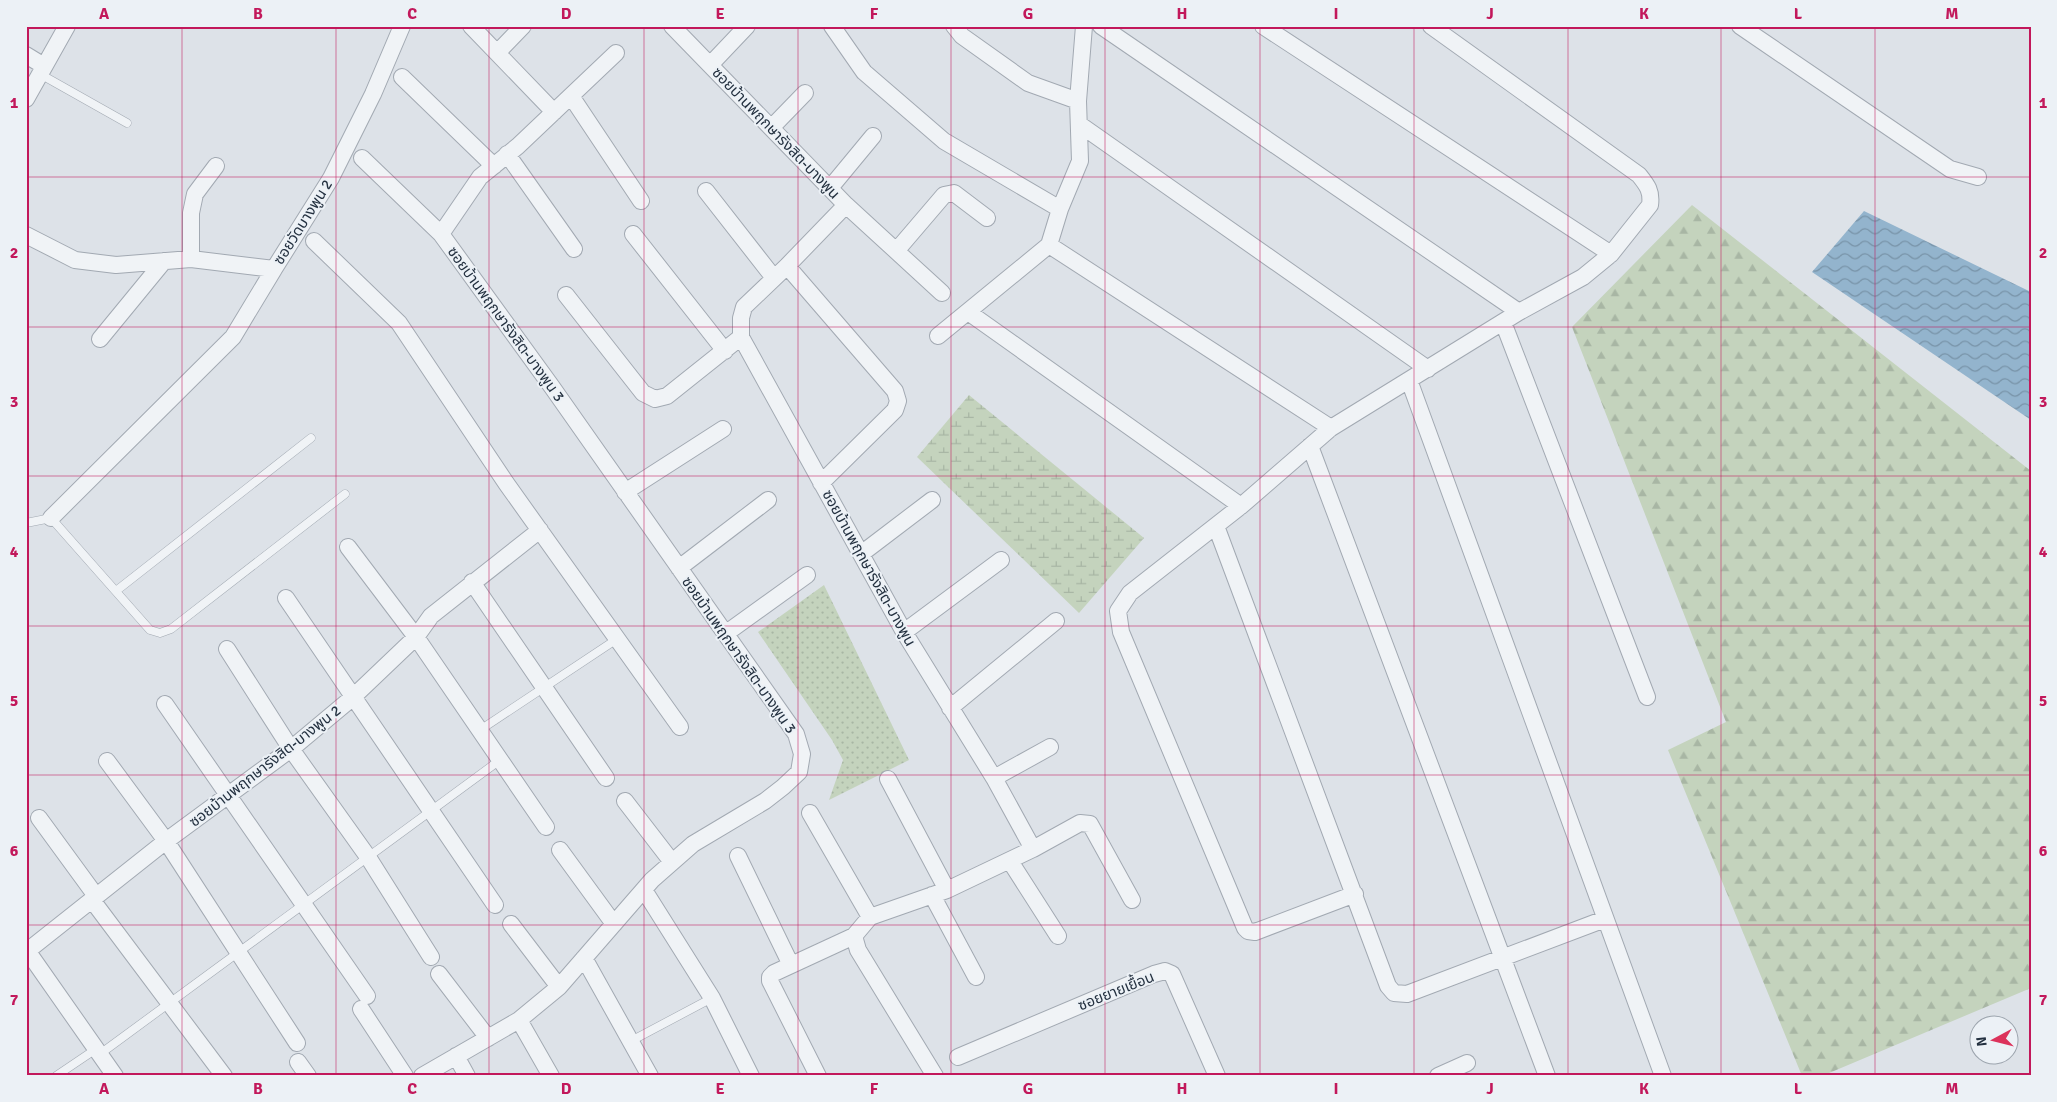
<svg xmlns="http://www.w3.org/2000/svg" width="2057" height="1102" font-family="Signika,'Noto Sans Thai',sans-serif">
	<defs>
		<pattern id="forest-firs" width="22" height="20" patternUnits="userSpaceOnUse" patternTransform="scale(1.25)"><rect width="22" height="20" fill="#c4d3bd"/><path d="M5 1l3.5 6h-7zM16 11l3.5 6h-7z" fill="#a8b6a4"/></pattern>
		<pattern id="wetland-marsh" width="20" height="14" patternUnits="userSpaceOnUse" patternTransform="scale(1.25)"><rect width="20" height="14" fill="#c4d3bd"/><path d="M1 5h8M5 5V1M11 12h8M15 12V8" fill="none" stroke="#a8b6a4"/></pattern>
		<pattern id="garden-dots" width="8" height="8" patternUnits="userSpaceOnUse" patternTransform="scale(1.25)"><rect width="8" height="8" fill="#c4d3bd"/><path d="M2 2h.1M6 6h.1" fill="none" stroke="#a8b6a4" stroke-width="1.8" stroke-linecap="round"/></pattern>
		<pattern id="water-waves" width="16" height="10" patternUnits="userSpaceOnUse" patternTransform="scale(1.25)"><rect width="16" height="10" fill="#93b4cd"/><path d="M0 5q4-4 8 0t8 0" fill="none" stroke="#7893a8"/></pattern>
	</defs>
	<rect width="100%" height="100%" fill="#dde2e8"/>
	<path fill="url(#forest-firs)" d="M1692,205L2031,471V988L1822,1076H1802L1668,750L1726,722L1572,327Z"/>
	<path fill="url(#wetland-marsh)" d="M969,395L1144,538L1079,613L917,457Z"/>
	<path fill="url(#garden-dots)" d="M824,585L909,760L829,800L843,760L832,740L758,632Z"/>
	<path fill="url(#water-waves)" d="M1864,211L2031,292V420L1812,272Z"/>
	<g fill="none" stroke-linecap="round" stroke-linejoin="round">
		<g stroke="#a2a9b2" stroke-width="9">
			<path id="lane" d="M40,74L127,123
				M26,523L51,518L150,630L160,633L171,629L345,494
				M116,591L311,438
				M480,730L617,639
				M631,1041L712,998
				M100,1054L500,760
				M56,1076L96,1049"/>
		</g>
		<g stroke="#a2a9b2" stroke-width="18">
			<path id="street" d="M471,26L554,112
				M672,26L846,205L787,266L744,307L741,318V337L904,632L994,778L1033,849L947,890L870,917L854,936L858,950L935,1076
				M832,26L864,72L944,141L1060,209
				M954,26L962,36L1028,83L1078,101
				M1101,26L1519,312
				M1263,26L1611,254
				M1740,26L1950,169L1978,177
				M497,53L523,26
				M26,55L44,66
				M710,65L747,26
				M402,77L494,166
				M571,96L641,201
				M26,99L67,26
				M1079,124L1428,369
				M772,127L805,93
				M507,154L574,249
				M362,158L441,234L552,387L796,734L802,754L799,772L783,787L765,801L693,844L652,880L559,987L519,1020L422,1076
				M830,188L873,136
				M706,191L774,278
				M846,205L942,293
				M441,234L480,177L518,146L616,53
				M633,234L725,351
				M26,235L75,260L116,265L191,259L274,269L331,178L373,94L402,26
				M314,241L399,323L506,483L680,727
				M1049,245L1331,428
				M897,250L944,195L954,193L987,218
				M191,259V213L195,194L216,166
				M787,266L895,391L898,401L895,410L821,483
				M566,295L643,393L655,399L667,396L741,337
				M968,312L1241,506
				M1503,322L1647,697
				M938,336L1049,245L1060,209L1080,161L1078,101L1084,26
				M100,339L164,261
				M1409,380L1663,1076
				M1310,446L1547,1076
				M625,492L723,429
				M51,518L233,337L274,269
				M1216,526L1388,986L1394,993L1407,994L1605,919
				M348,547L416,637L546,827
				M861,554L932,500
				M679,568L768,500
				M472,582L606,778
				M286,598L495,905
				M904,632L1001,560
				M725,634L807,575
				M227,649L291,749L368,857L431,957
				M165,704L367,996
				M950,708L1056,621
				M107,761L166,841L297,1043
				M994,778L1050,747
				M888,779L947,890
				M625,801L672,862
				M810,813L870,917
				M39,818L96,896
				M1033,849L1080,823L1090,824L1132,900
				M560,850L614,924
				M738,856L791,965
				M1010,861L1058,936
				M644,890L712,998L751,1076
				M1355,894L1255,932L1248,931L1245,928L1121,632L1118,611L1130,593L1241,506L1331,428L1519,312L1583,277L1611,254L1650,205C1652,191 1647,185 1639,175L1431,26
				M932,895L976,977
				M92,900L224,1076
				M511,924L559,987
				M26,949L115,1076
				M26,952L166,841L291,749L352,698L416,637L431,616L540,530
				M584,958L650,1076
				M439,974L488,1038
				M361,1009L405,1076
				M519,1020L551,1076
				M456,1056L467,1076
				M958,1057L1154,974L1165,971L1172,974L1217,1076
				M298,1062L308,1076
				M818,1076L770,981V977L774,973L854,936
				M1438,1076L1467,1063"/>
		</g>
		<use href="#lane" stroke="#f0f3f6" stroke-width="8"/>
		<use href="#street" stroke="#f0f3f6" stroke-width="16"/>
	</g>
	<path fill="none" stroke="#c2185b" stroke-width="1" stroke-opacity="0.55" d="M182,26V1076M336,26V1076M489,26V1076M644,26V1076M798,26V1076M951,26V1076M1105,26V1076M1260,26V1076M1414,26V1076M1568,26V1076M1721,26V1076M1875,26V1076M26,177H2031M26,327H2031M26,476H2031M26,626H2031M26,775H2031M26,925H2031"/>
	<g text-anchor="middle" dominant-baseline="central" stroke-width="4" stroke-linejoin="round" paint-order="stroke">
		<g font-size="15" fill="#243140" stroke="#ecf1f6">
			<text transform="translate(776 133) rotate(46)">ซอยบ้านพฤกษารังสิต-บางพูน</text>
			<text transform="translate(303 222) rotate(-58)">ซอยวัดบางพูน 2</text>
			<text transform="translate(506 324) rotate(54)">ซอยบ้านพฤกษารังสิต-บางพูน 3</text>
			<text transform="translate(869 568) rotate(61)">ซอยบ้านพฤกษารังสิต-บางพูน</text>
			<text transform="translate(739 655) rotate(55)">ซอยบ้านพฤกษารังสิต-บางพูน 3</text>
			<text transform="translate(265 766) rotate(-38)">ซอยบ้านพฤกษารังสิต-บางพูน 2</text>
			<text transform="translate(1116 991) rotate(-22)">ซอยยายเยื้อน</text>
		</g>
	</g>
	<rect width="2057" height="1102" fill="none" stroke="#ecf1f6" stroke-width="55"/>
	<g transform="translate(1994 1040) rotate(263)"><circle r="24" fill="#ecf1f6" stroke="#9ca4ad"/>
	<path d="M0-4L9 19L0 12L-9 19Z" fill="#dc325b"/>
	<text y="-8" font-size="14" font-weight="bold" text-anchor="middle" fill="#243140">N</text>
	</g>
	<rect x="28" y="28" width="2002" height="1046" fill="none" stroke="#c2185b" stroke-width="2"/>
	<g font-size="16" text-anchor="middle" font-weight="bold" fill="#c2185b">
		<text x="104" y="19">A</text>
		<text x="258" y="19">B</text>
		<text x="412" y="19">C</text>
		<text x="566" y="19">D</text>
		<text x="720" y="19">E</text>
		<text x="874" y="19">F</text>
		<text x="1028" y="19">G</text>
		<text x="1182" y="19">H</text>
		<text x="1336" y="19">I</text>
		<text x="1490" y="19">J</text>
		<text x="1644" y="19">K</text>
		<text x="1798" y="19">L</text>
		<text x="1952" y="19">M</text>
		<text x="14" y="108">1</text>
		<text x="2043" y="108">1</text>
		<text x="14" y="258">2</text>
		<text x="2043" y="258">2</text>
		<text x="14" y="407">3</text>
		<text x="2043" y="407">3</text>
		<text x="14" y="557">4</text>
		<text x="2043" y="557">4</text>
		<text x="14" y="706">5</text>
		<text x="2043" y="706">5</text>
		<text x="14" y="856">6</text>
		<text x="2043" y="856">6</text>
		<text x="14" y="1005">7</text>
		<text x="2043" y="1005">7</text>
		<text x="104" y="1094">A</text>
		<text x="258" y="1094">B</text>
		<text x="412" y="1094">C</text>
		<text x="566" y="1094">D</text>
		<text x="720" y="1094">E</text>
		<text x="874" y="1094">F</text>
		<text x="1028" y="1094">G</text>
		<text x="1182" y="1094">H</text>
		<text x="1336" y="1094">I</text>
		<text x="1490" y="1094">J</text>
		<text x="1644" y="1094">K</text>
		<text x="1798" y="1094">L</text>
		<text x="1952" y="1094">M</text>
	</g>
</svg>
